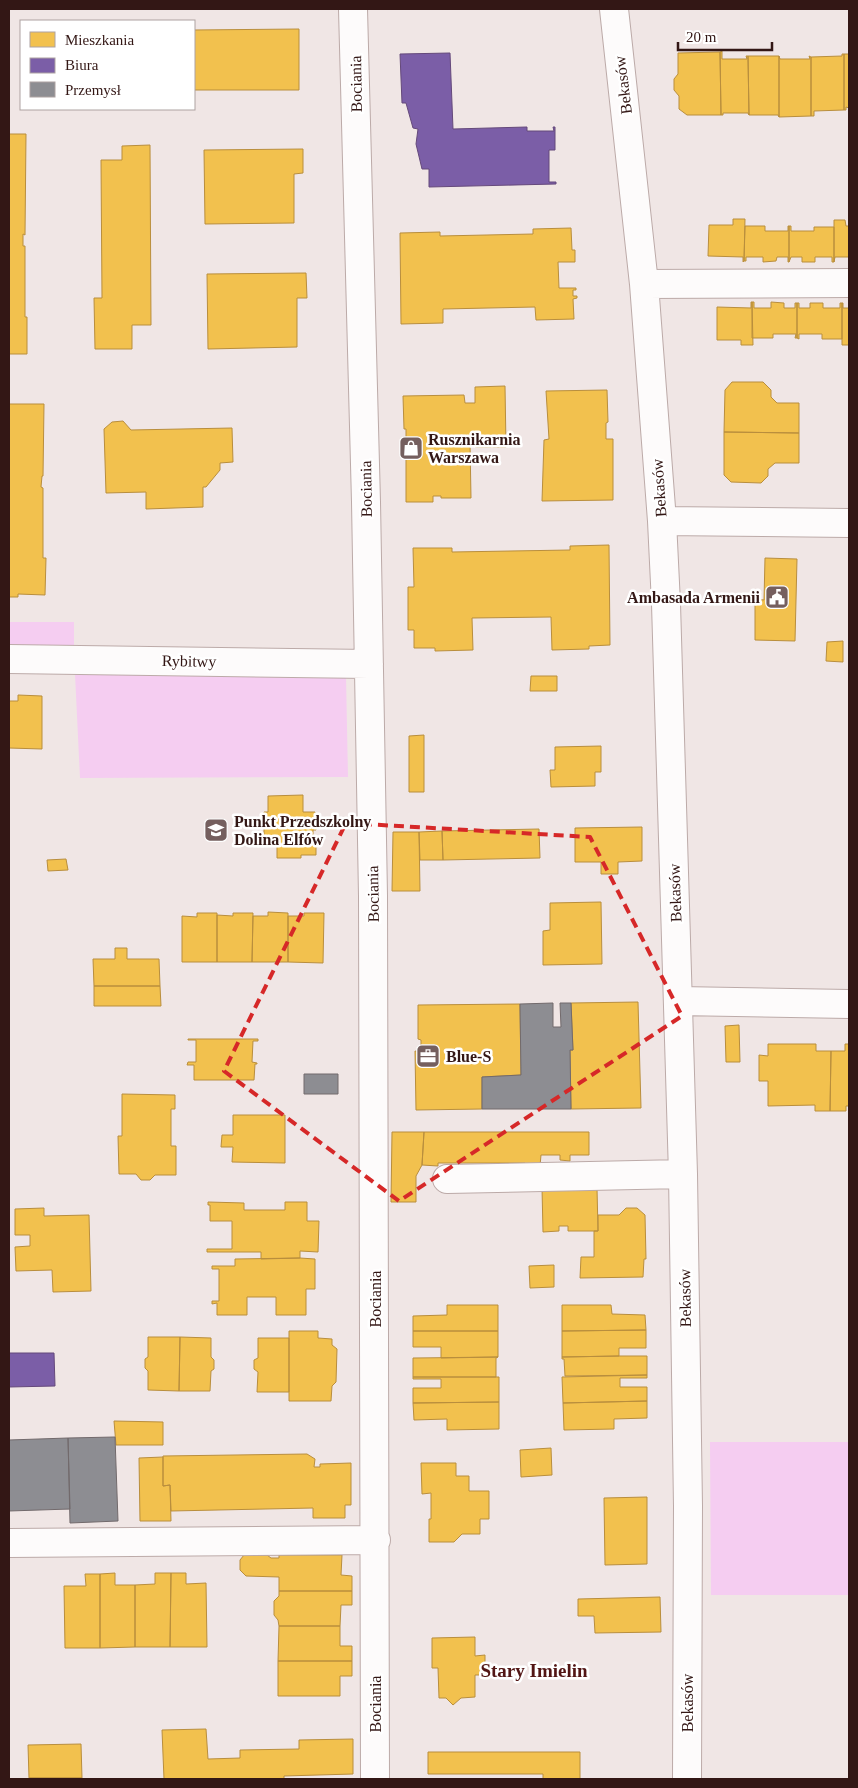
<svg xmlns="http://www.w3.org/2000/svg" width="858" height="1788" font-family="'Times New Roman',serif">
	<rect width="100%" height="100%" fill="#f0e6e5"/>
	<path fill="#f5cdf1" d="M9,622H74V647L9,646Z
		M75,674L346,676L348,777L80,778Z
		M710,1442H849V1595H711Z"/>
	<path fill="#f2c14e" stroke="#b98e3d" d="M299,29V90H194V30Z
		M722,51V59H747L746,56H748L749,115L748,113H723V115H721L720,52Z
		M720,52L721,115H687L679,109V96L674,90V79L678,74V53Z
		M842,54H844V110L814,111V116H811V57L842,56Z
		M844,54H849V108L846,107V110H844Z
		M748,56H779V117L778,115H749Z
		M779,56L780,59H810L809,56L811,57V116L779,117Z
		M9,134H26L25,235L23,234V246H25V317H27V354H9Z
		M150,145L151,325H132V349H95L94,298H102L101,160H122V146Z
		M303,149V173L294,174V223L205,224L204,150Z
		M733,219H745L744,261L743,262V257L708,256L709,225H733Z
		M834,220H845L846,226H849V257H835L834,262Z
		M745,226H765V231H788V226H789V262H788V257H777L776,261L763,262V257H746V261H744Z
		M789,226H791V231H814V227H834V262H832V257H815V262H802V257H791L789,262Z
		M571,228L572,250H575V262H558L559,288H576V290H573V296H577V298L573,299L574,319L536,320L535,307L443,309V323L401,324L400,233L440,232V236L533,234V229Z
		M306,273L307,298H297V347L208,349L207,274Z
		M751,302H752L753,345H741V340H717V307L751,308Z
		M752,302H754V308H771V302L784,303V308H795V303H797V338H795L796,334H773V338H752Z
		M797,303H799V308H810V303H823V308H840V303H842V339H822V334H799V339L797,338Z
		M842,303H843V308H849V345H842Z
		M732,382H763L771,390V397L777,403H799V433L724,432L725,390Z
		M505,386L506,447H475V442L470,443L471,498H441V496H433V502H406V429H404L403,396L464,395L465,403H475V387Z
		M607,390L608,422L606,423V439H613V500L542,501L544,440L549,439L546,391Z
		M9,404H44L43,476H42L41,487L43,488V558H46L45,595L18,594V597H9Z
		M123,421L131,430L232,428L233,462L220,463V470L206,487H203V507L146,509V492L106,493L104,429L112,422Z
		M724,432L799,433V463H775L768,469V476L761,483L731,482L724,475Z
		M609,545L610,645L589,646V649L552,650L551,617L472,618L473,650L435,651V648H414V630H408V587H414L413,548H452V552L570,550V546Z
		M765,558L797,559L795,641L755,640V599L764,600Z
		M843,641V662L826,661L827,642Z
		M531,676H557V691H530Z
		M18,695L42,696V749L9,748V701H18Z
		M424,735V792H409V736Z
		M601,746V772H595V786L551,787L550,770H555V747Z
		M303,795V812H315L316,830H313V838L316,837V855H301V858H277V843L264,844V812H268V796Z
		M642,827V861L618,862V874H601V862H575V828Z
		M539,829L540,858L443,860L442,831Z
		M442,831L443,860H420L419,832Z
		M393,832H419L420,891H392Z
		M66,859L68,870L48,871L47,860Z
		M601,902L602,964L543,965V931L550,930V903Z
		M268,912L288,913V962H252L253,916H268Z
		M197,913H217V962H182V916L197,917Z
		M233,913H253L252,962H217V915L233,916Z
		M304,913H324L323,963L288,962V916H304Z
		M115,948H127V959H159L160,986H94L93,959H115Z
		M94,986H160L161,1006H94Z
		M638,1002L641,1108L571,1109L570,1050H573L571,1003Z
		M520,1004L521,1075L482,1077V1109L416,1110L415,1051L421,1052V1040L418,1039V1005Z
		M739,1025L740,1062H726L725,1026Z
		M188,1039H258V1041H253L252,1062L257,1063V1064H255L254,1080H194V1065H187L188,1062H196V1040H188Z
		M768,1044H816V1051H831L830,1111H815V1105L768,1106V1081H759V1055L768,1056Z
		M845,1044H849V1106H846V1111H830L831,1051H845Z
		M122,1094L175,1095V1109H171V1146H176V1175H155L150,1180H141L136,1174H119L118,1136H122Z
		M233,1115H285V1163L232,1162L233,1147H221L222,1135H233Z
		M392,1132H424L422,1165L416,1176V1202H391Z
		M424,1132H589V1155H570V1161L560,1160V1155H541L540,1166H526L525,1163H438V1166L422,1165Z
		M542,1188H597L598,1231H568V1226H559V1231L543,1232Z
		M208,1202L244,1203V1210H285V1202H307V1221H319L318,1252L300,1251V1258L261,1259V1252H207V1249H232V1221H210V1205H208Z
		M44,1208V1216L89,1215L91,1291L53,1292L52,1270L16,1271L15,1247L30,1246V1235H15V1209Z
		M626,1208H637L645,1215L646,1259H644L643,1277L580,1278L581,1257H594V1231H598V1215H619Z
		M300,1258L315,1259V1289H306V1315H276V1297H247V1315H217V1303L212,1304V1301H219V1269H212V1266H235V1259Z
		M554,1265V1287L530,1288L529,1266Z
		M447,1305H498V1331H413V1316L447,1315Z
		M562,1305H611L612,1314L645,1315L646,1330L562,1331Z
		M646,1330V1348H619V1356L562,1357V1331Z
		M289,1331H318V1338L332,1339V1345L337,1349L336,1382L332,1386L331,1401H289Z
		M413,1331H498V1357L441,1358V1347H413Z
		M148,1337H180L179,1391L148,1390V1371L145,1368V1359L148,1357Z
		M180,1337L211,1338V1357L214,1360V1369L211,1371L210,1391H179Z
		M258,1338H289V1392H257L258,1372L254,1369V1360L258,1358Z
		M619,1356H647V1375L565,1376L564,1359H562V1357Z
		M498,1357L496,1358V1377H413V1358Z
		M647,1375V1378H620V1387H647V1401L563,1403L562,1377Z
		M413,1377H499V1402L413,1403V1388H441V1379H413Z
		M647,1401V1418L614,1419V1429L564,1430L563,1403Z
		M499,1402V1429L447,1430V1419L414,1420L413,1403Z
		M114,1421L163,1422V1445H116Z
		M551,1448L552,1475L521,1477L520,1450Z
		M307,1454L315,1459L314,1467H320V1464L351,1463V1505H345V1518H313V1508L171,1511L170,1485L163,1486V1456Z
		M163,1457V1486L170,1485L171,1521H140L139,1458Z
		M421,1463H456V1476H469V1491H489V1519H480V1534H462L454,1542H429V1519H431V1493L422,1494Z
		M647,1497V1564L605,1565L604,1498Z
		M244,1555H267L271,1558H279V1555H342L341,1575L352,1576V1591H279V1577L246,1576L240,1570V1560Z
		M115,1573V1585H135V1647L100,1648V1574Z
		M155,1573H171L170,1647H135V1585L155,1584Z
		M171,1573H186V1584L206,1583L207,1647H170Z
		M85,1574H100V1648H65L64,1586H86Z
		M279,1591H352V1605H341L340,1626H279L278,1620L274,1615V1601L279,1596Z
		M660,1597L661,1632L595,1633L594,1616H578V1599Z
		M279,1626H340V1646H352V1661H278Z
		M475,1637V1656L485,1655V1675H475V1697L461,1698L453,1705L446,1698H439L438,1668H432V1638Z
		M278,1661H352V1676H340V1696H278Z
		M206,1729L208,1759L240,1758V1750L299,1749V1740L353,1739V1774L284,1776V1779H164L162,1730Z
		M81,1744L82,1778H29L28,1745Z
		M428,1752H580V1779H543V1774H428Z
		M29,1778H82V1779H29Z"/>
	<path fill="#7b5ea7" stroke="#65497b" d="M450,53L453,129L527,127V131H554L553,127H555V150H549V182H556V184L429,187V169H422L416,144L418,129L413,128L406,103H402L400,54Z
		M9,1353H54L55,1386L9,1387Z"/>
	<path fill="#8d8d92" stroke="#726a6c" d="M553,1003V1027H561L560,1003H571L573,1050H570L571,1109H482V1077L521,1075L520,1004Z
		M304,1074H338V1094H304Z
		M115,1437L118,1521L70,1523L68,1438Z
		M68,1438L70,1509L9,1511V1440Z"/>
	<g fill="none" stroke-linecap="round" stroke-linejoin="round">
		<g stroke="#bcaaa8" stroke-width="30">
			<path id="minor" d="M353,9L366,502L373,896L375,1779
				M614,9L644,284L662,521L666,604L683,1174L688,1506L687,1779
				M644,284L849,283
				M662,521L849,523
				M9,659L369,664
				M679,1001L849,1004
				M447,1179L683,1174
				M9,1543L376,1540"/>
		</g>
		<use href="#minor" stroke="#fdfbfb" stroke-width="28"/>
	</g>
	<path fill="none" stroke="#d62828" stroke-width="4" stroke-dasharray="10 6" stroke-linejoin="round" d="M346,823L590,837L682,1016L399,1201L224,1071Z"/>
	<defs>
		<g id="shop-square" transform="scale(1.25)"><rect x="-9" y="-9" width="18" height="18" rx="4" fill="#755f5e" stroke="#fff"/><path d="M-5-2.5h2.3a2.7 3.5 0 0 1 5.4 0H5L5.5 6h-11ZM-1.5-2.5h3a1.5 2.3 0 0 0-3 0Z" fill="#fff"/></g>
		<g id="civic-square" transform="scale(1.25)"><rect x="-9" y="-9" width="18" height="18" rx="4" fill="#755f5e" stroke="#fff"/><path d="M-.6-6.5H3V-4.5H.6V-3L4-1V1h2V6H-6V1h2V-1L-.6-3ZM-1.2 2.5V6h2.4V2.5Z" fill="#fff"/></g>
		<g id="school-square" transform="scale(1.25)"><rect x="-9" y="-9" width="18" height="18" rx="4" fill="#755f5e" stroke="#fff"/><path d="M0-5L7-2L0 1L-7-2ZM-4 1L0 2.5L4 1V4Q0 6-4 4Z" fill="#fff"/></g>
		<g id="office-square" transform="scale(1.25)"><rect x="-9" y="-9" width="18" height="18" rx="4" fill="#755f5e" stroke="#fff"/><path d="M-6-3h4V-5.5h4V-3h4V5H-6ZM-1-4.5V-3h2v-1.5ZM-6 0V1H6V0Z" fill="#fff"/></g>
	</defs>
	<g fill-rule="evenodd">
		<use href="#shop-square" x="411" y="448"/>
		<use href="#civic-square" x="777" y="597"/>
		<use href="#school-square" x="216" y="830"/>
		<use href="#office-square" x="428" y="1056"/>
	</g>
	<g text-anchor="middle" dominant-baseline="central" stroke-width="5" stroke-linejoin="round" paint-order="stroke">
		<g font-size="16" fill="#331715" stroke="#fff">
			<text transform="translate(356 84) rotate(-91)">Bociania</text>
			<text transform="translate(623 85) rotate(-97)">Bekasów</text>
			<text transform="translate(659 488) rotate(-94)">Bekasów</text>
			<text transform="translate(366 489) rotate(-91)">Bociania</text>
			<text transform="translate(189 661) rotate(1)">Rybitwy</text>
			<text transform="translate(675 893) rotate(-92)">Bekasów</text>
			<text transform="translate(373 894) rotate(-91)">Bociania</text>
			<text transform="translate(685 1298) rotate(-91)">Bekasów</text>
			<text transform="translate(375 1299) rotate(-90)">Bociania</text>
			<text transform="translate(687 1703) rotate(-90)">Bekasów</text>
			<text transform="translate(375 1704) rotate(-90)">Bociania</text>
		</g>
		<g font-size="16" font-weight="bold" fill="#331715" stroke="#fff" text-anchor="start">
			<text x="428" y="439">Rusznikarnia<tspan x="428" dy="18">Warszawa</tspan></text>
			<text x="760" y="597" text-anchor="end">Ambasada Armenii</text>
			<text x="234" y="821">Punkt Przedszkolny<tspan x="234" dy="18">Dolina Elfów</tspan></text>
			<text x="446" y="1056">Blue-S</text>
		</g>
		<g font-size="19" font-weight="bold" fill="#521514" stroke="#fff">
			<text x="534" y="1670">Stary Imielin</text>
		</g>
	</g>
	<rect width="858" height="1788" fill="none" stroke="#331715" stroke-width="20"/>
	<rect x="20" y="20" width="175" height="90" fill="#ffffff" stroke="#ada2a1"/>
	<rect x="30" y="32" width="25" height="15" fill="#f2c14e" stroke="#ada2a1"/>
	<text x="65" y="45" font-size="15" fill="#331715">Mieszkania</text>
	<rect x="30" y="58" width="25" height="15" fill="#7b5ea7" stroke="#ada2a1"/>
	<text x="65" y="70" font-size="15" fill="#331715">Biura</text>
	<rect x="30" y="82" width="25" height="15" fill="#8d8d92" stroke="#ada2a1"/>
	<text x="65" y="95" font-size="15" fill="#331715">Przemysł</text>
	<path d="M678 42v8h94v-8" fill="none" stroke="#331715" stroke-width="2.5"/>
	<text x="686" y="42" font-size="15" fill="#331715" stroke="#ffffff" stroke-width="4" paint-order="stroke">20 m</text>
</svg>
